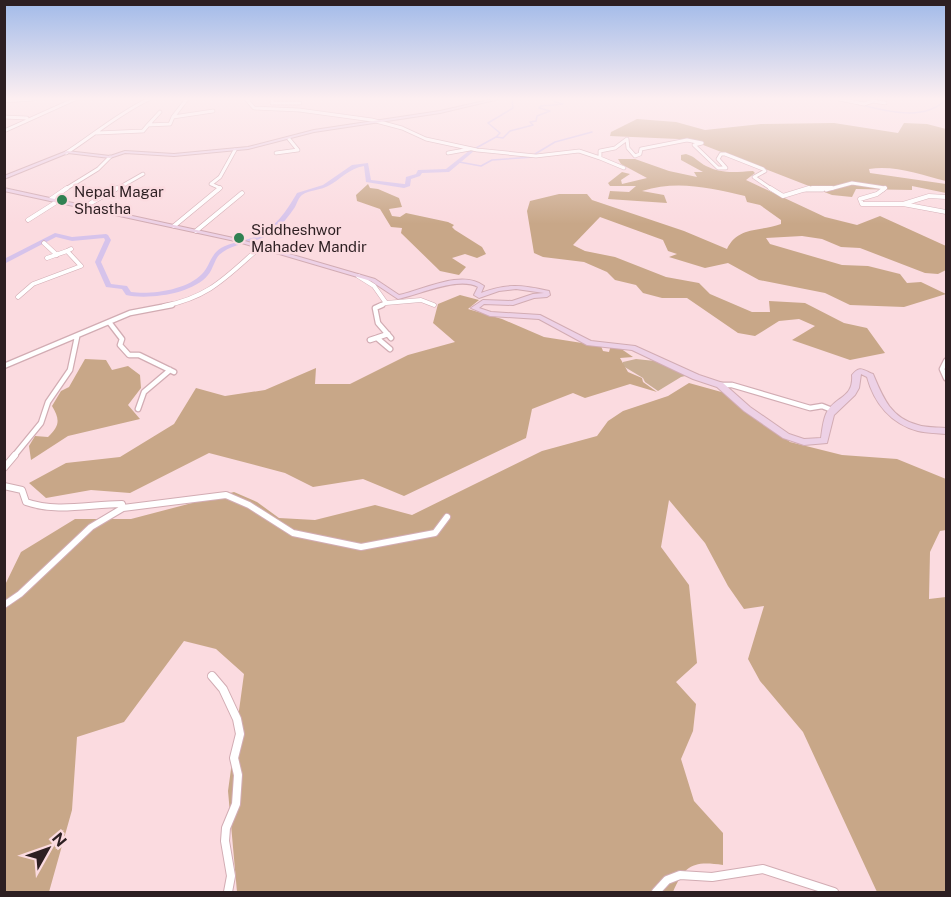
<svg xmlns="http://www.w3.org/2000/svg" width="951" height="897" font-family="'Public Sans',sans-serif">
	<rect width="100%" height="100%" fill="#fbdbe0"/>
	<path fill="#c9ae94" d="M636,359L655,361L689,375L681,377L658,391L645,382L643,378L623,366V362Z"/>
	<path fill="#c8a788" d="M637,119L676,122L705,130L761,124L834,123L898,133L904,123L927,124L946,129V181C920,175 896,165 869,169L870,173L946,184V193L912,186V190L856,189L852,197L832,195L698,143L678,139L610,136L611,132Z
		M686,154C696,157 698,162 706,166C722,174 735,172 753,171L755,173L746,180L825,217L857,225L880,216L946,246V270L938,274L925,273L860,248L841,247L822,239L802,236L766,238L770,244L842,265L868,266L900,274L907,283L921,282L946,294L904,307L850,305L825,293L759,280L728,263L705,268L669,257L677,254L668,251L663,240L600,217L573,245L585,251L615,257L666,277L699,283L710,294L752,312H770L769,301L805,303L844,323L867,328L885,353L850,360L792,340L815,326L799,319L779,321L755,336L738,333L687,298H662L643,293L636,285L615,280L607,272L584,262L543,257L534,253L527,211L530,201L559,194H587L592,200L684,231L727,249C738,226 760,232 781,224V220L760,205L747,202L745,196C709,188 678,180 642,191L664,195L667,203L608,199L610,191L629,192L636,186H610L608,183L622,172L630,174L621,180L622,184L647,178L621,164L618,159H635L669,171L697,177L694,172H703L681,160V155Z
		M368,184L370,188L378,189L399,198L402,207L389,209L392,216L400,217L406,213L448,222L454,225L452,227L455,230L482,247L486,254L477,258L465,254L452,258L466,267L459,275L440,271L401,233L402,228L391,227L380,209L357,201L356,195Z
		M460,295L479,300L468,309L502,319L544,337L601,346L603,351L609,352L611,345L617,346L633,357L620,358L628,372L642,378L643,382L657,392L630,384L585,398L573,393L532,409L526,438L404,496L363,479L313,487L285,473L209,453L130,493L91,490L46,498L29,483L66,463L120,457L174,424L196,388L225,396L265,390L316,368L315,384H350L408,355L455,342L433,323L438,304Z
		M85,359L106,360L112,370L128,366L140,375L141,388L128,405L140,419L68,436L31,460L29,446L35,436L48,437C60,426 60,419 52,406L61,391L69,387Z
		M689,383L725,393L790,442L842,455L897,459L946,479V530L940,531L930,552L929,599L946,597V892H877L803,732L760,681L748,659L764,606L744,609L728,586L705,543L669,500L661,547L689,585L697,663L676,682L696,704L693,731L681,759L694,801L723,833V865C694,861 685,864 673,892H237L228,791L244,674L216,649L184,641L124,722L77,737L72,810L49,892H5L4,587L21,552L75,519H131L234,492L257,502L279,518L315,520L375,505L412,515L542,451L597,436L608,421L623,411L668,396Z"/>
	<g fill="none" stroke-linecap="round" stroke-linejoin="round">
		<path stroke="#d6c3eb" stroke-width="1.5" d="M624,99H629
			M786,99H809
			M831,99H837
			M862,105C888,112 927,121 946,99
			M497,136L500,133L488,123L513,108L512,99
			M476,148L496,137L503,138L510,131L533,125L530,122L536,121L537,116L550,111L539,108L541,106L563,104L555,102L554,99
			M535,154L555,142L592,132
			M459,162L481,166L492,160L534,157"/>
		<path fill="#d6c3eb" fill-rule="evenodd" d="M470,150L474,151L449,172L422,173L420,176L411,179L410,186L404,188L366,182L364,166C349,168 340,180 328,186C321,190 309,190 302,195C299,197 297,203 295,207C288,217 281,227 270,234C255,244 233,242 219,255C214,261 213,269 208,275C193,294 148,300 126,295L122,289L106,287L95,262L105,240L104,238L72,241L56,237L4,264V259L55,233L72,237L106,234L108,235L111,240L101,262L111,284L127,286L131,292C151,295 187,290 202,274C210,266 210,255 221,248C230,243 242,241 252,238C274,230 286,212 297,193L323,185L352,165L368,163L371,180L404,184H405L406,177L416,174L418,170L446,169Z"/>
		<g stroke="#d2acb3" stroke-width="4.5">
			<path id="street-far4" d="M246,99L254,108L299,110L372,120L402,128L426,139L477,150L536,156L579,151L600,158V151L615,148L627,139L628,148L635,156L640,154L641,149L687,140L702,143L694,145L718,168H726L718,159L721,154H725L763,169L765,171L754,177L773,190
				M272,99V103H300
				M839,99L864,104L873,101L885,103
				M4,101L33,99
				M4,117L27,118
				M173,117L187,99
				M148,125L160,112
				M4,131L75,99
				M97,133L143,131L148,125L170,124L173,117L213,111
				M66,153C94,135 119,113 149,99
				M276,153L298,150L289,139
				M448,153L470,149
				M600,158L624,168
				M64,190L98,169L110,157
				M115,190L143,174
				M218,190L220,188L211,184L220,177L235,150
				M804,190H823
				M826,190L852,183L885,188L883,190"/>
		</g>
		<g stroke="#d2acb3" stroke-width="5">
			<path id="street-far3" d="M770,188L783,196L809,188
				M812,188H832
				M885,188L877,194L860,199L862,204H903
				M946,197L929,196L903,204L946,212
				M51,199L67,188
				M84,207L117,188
				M28,220L58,201
				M174,226L220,188
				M196,231L242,193
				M44,243L57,255
				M47,258L67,251
				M358,276L374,286L386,303L379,306
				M18,297L33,284L81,266L67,251L71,249
				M386,303L421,300L434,305
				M164,306C209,297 225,278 258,249"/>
		</g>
		<g stroke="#d2acb3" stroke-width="7">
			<path id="street-far2" d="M382,305L375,308L378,323L391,338
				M109,322L122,339L120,345L129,355H139L174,372
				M377,338L390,349
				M370,340L388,334
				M946,361L942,369L946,378
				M4,366L130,313L172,305
				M720,385H732L810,408L822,406L832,410
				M138,409L144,392L170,370
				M14,456L41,423L48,402L70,370L77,337"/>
		</g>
		<g stroke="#d2acb3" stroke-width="8">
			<path id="street-far1" d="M4,468L15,455
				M4,486L22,490L26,502C57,513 90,504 122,504L123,508
				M4,605L20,594L91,527L123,508L226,495L249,505L293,533L361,547L435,533L447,517"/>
		</g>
		<g stroke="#d2acb3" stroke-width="10">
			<path id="street" d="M212,676L223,689L237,719L240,734L234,758L238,775L236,804L226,828L225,841L231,876L228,892
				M656,892L667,880L680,875L712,877L763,869L834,892"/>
		</g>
		<g stroke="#d2acb3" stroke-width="2">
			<path id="secondary" d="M493,99H499L440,113L314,132L248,149L174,156L125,153L110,158L68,153L4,179V176L67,151L110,156L125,151L174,154L248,147L314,130L440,111Z
				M4,188L238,239L375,279L399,295C423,290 462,269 484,286L481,293C507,283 522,285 549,291L550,295L547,297L534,298L513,305L484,304L479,308L491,312L540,315L591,341L635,346L699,375L723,383L750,407L789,434L804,439L821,438C822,431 823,421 826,414C834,396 854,399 852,375C860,365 863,370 873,374C883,398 891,418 918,425C927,428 937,427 946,428V434C937,433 927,433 918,431C891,424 874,403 867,377L861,374L859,388L855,395L834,415L827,443L804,445L783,438L744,411L717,387L693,379L632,350L587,345L539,319L490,316L471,308L483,300L512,301L533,294L544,293L516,289L499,291L479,298L474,295L478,287C458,276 419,295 398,299L371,281L235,241L4,191Z"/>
		</g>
		<use href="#street-far4" stroke="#fff" stroke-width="3"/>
		<use href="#street-far3" stroke="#fff" stroke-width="4"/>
		<use href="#street-far2" stroke="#fff" stroke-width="4.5"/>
		<use href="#street-far1" stroke="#fff" stroke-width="6"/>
		<use href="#street" stroke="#fff" stroke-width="8"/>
		<use href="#secondary" fill="#edd1e6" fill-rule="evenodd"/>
	</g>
	<linearGradient id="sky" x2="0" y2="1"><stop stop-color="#a1bae9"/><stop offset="0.44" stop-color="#fdeff1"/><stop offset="1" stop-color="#fdeff1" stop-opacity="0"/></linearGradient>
	<rect width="951" height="224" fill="url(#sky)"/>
	<g fill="#308152" stroke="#fbdbe0" stroke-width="2">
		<circle cx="62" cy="200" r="6"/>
		<circle cx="239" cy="238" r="6"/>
	</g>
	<g text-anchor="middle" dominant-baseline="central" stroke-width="5" stroke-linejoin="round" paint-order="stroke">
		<g font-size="15" fill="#2d1f22" stroke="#fbdbe0" text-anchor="start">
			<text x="74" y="191">Nepal Magar<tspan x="74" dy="17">Shastha</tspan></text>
			<text x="251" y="229">Siddheshwor<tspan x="251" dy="17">Mahadev Mandir</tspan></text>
		</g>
	</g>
	<rect width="951" height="897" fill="none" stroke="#2d1f22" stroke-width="12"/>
	<g transform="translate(48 849) rotate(50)" stroke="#fbdbe0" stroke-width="4.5" paint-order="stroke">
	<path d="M0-4.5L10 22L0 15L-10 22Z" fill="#2d1f22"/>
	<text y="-9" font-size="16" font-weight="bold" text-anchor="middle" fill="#2d1f22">N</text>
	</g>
</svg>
